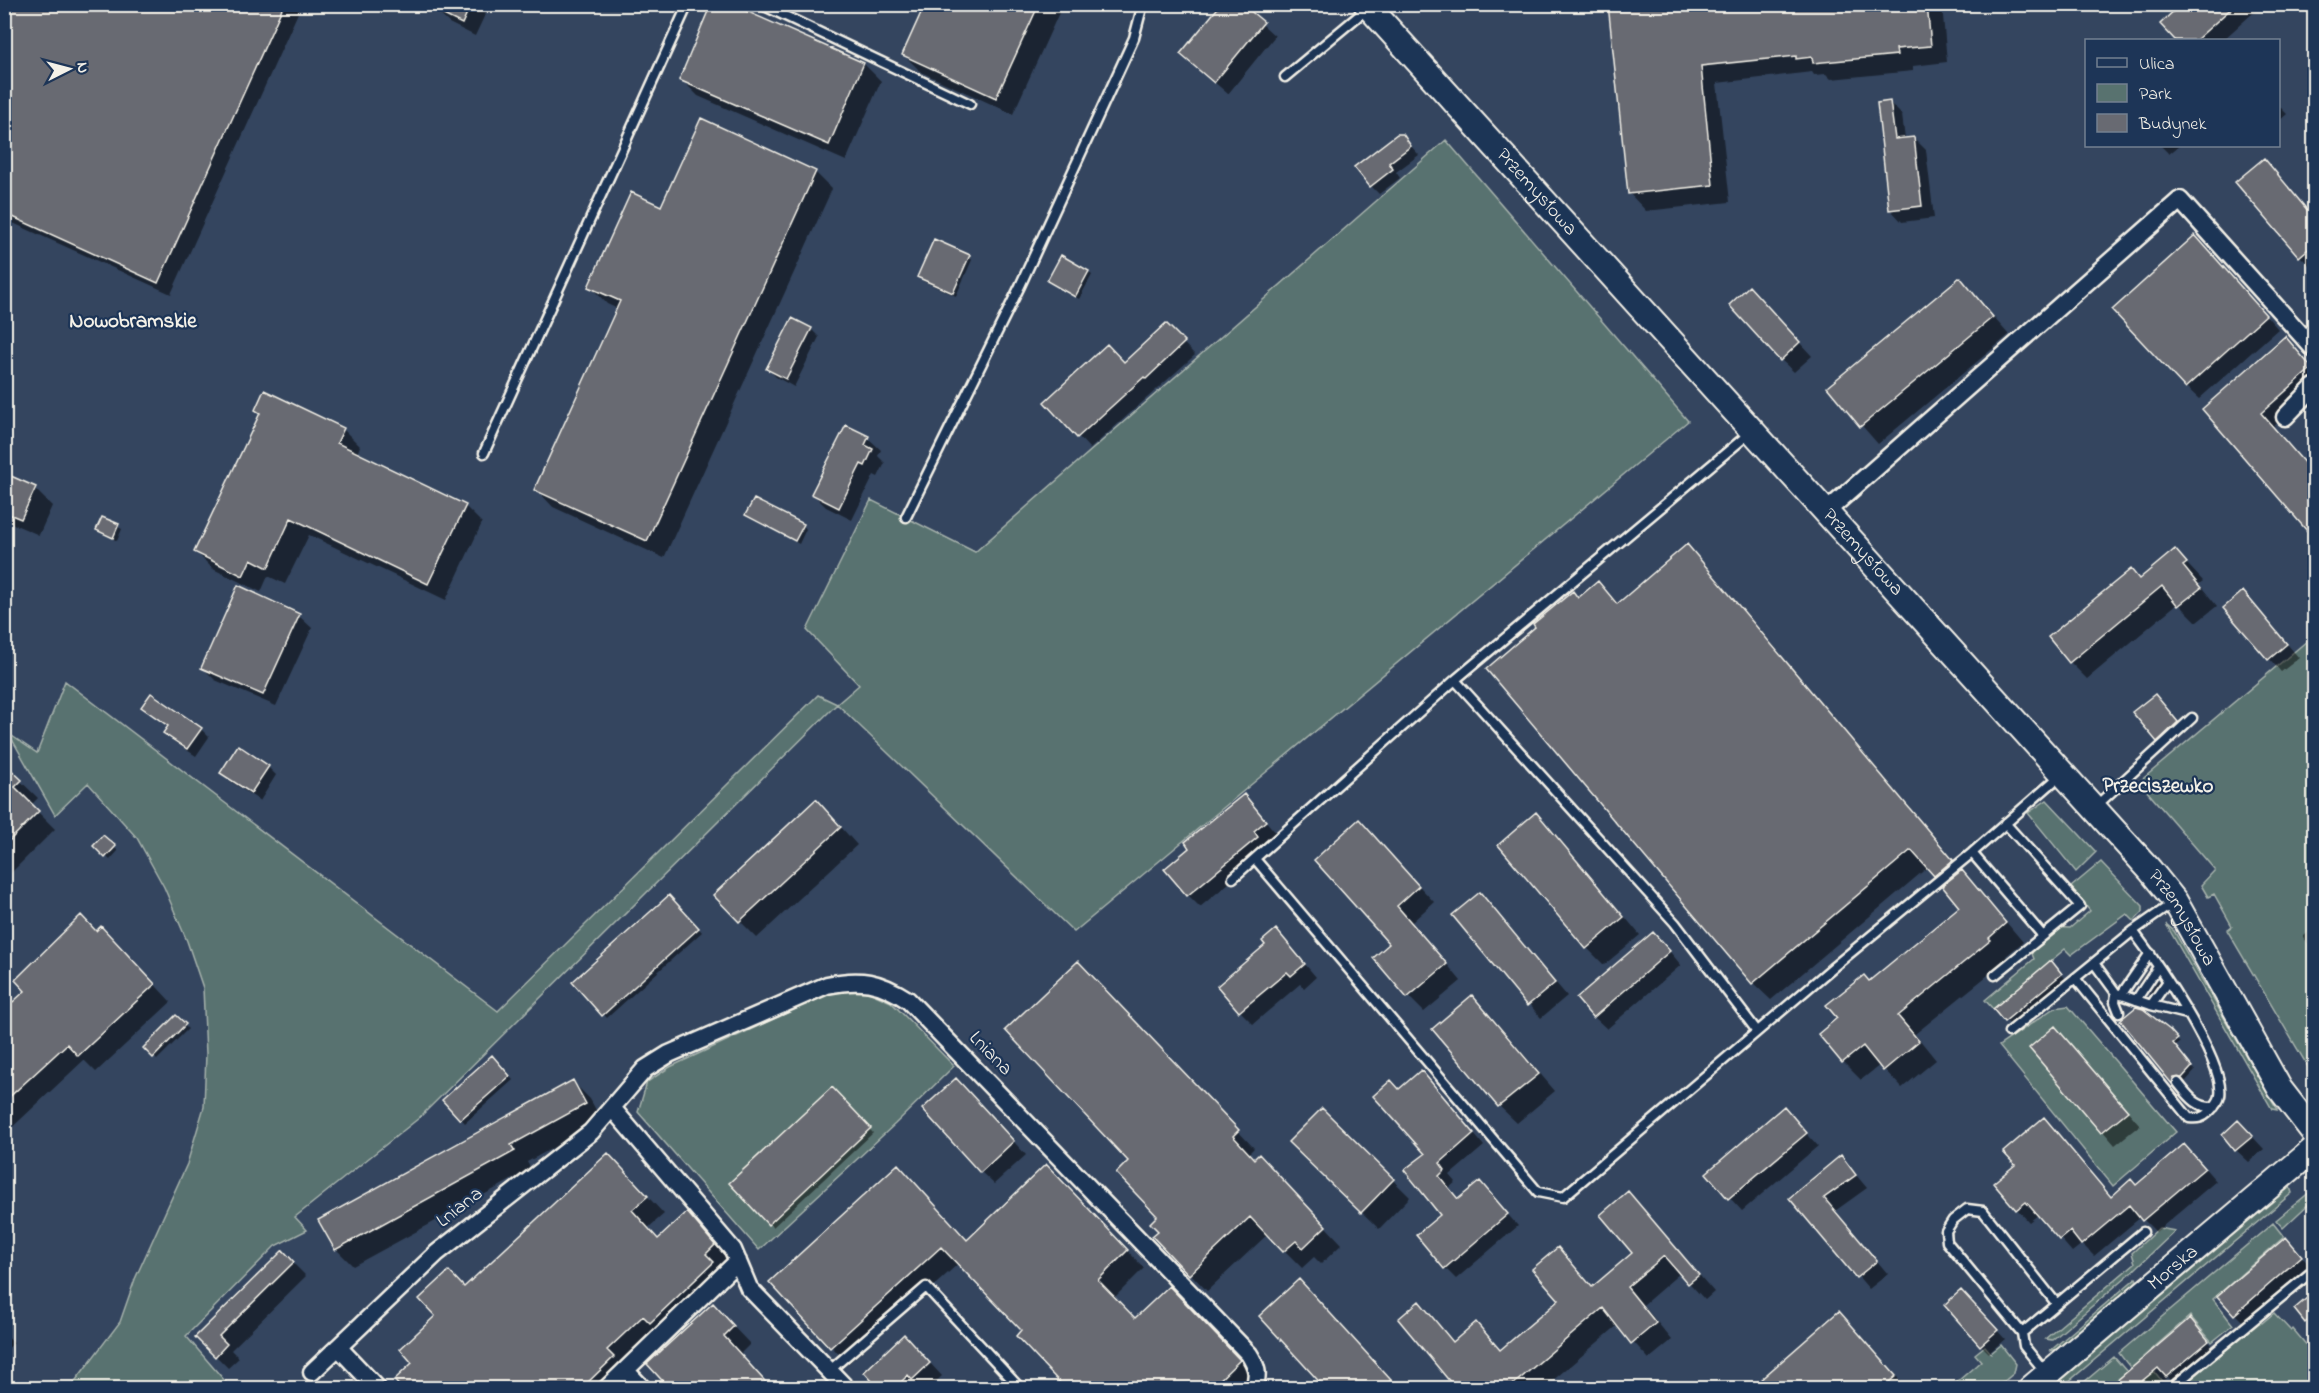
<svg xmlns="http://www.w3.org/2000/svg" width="2319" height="1393" font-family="'Indie Flower',sans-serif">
	<rect width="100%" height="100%" fill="#34455f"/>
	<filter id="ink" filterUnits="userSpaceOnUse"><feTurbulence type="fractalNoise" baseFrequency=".0167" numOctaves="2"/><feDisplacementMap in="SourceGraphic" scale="12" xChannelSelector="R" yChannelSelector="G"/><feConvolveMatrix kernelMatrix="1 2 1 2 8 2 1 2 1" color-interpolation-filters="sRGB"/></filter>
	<g filter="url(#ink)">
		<path fill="#58726f" stroke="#a6b2ac" stroke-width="1.5" d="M1446,140L1688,421L1074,932L837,704L419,1118L295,1217L307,1230L275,1246L186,1336L231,1388H70L120,1322L135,1279L187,1164L204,1107L206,1054L203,988L187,941L164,887L137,838L88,783L55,815L9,734L37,753L65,681L498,1011L818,695L837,704L859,685L807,630L871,500L975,552Z
			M2314,635V1077L2227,930L2232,926L2214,894L2208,897L2201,885L2215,870L2139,782Z
			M2047,800L2096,852L2076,872L2028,813Z
			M2101,862L2143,906V912L2134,921L2127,914L2071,955L2065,949L1993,1009L1985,1000L2034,959L2028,943L2048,927L2070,928L2090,911L2071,887Z
			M2166,924L2174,931L2277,1110L2272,1109Z
			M860,988L891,1002L954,1066L895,1124L759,1250L638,1112L647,1082L670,1067L834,991Z
			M2068,1006L2176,1132L2113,1186L1999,1046L2054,1008Z
			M2290,1187L2292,1193L2061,1388H2052Z
			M2314,1191V1199L2283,1228L2276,1220L2310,1192Z
			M2273,1223L2284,1237L2213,1299L2233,1325L2212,1342L2190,1316L2143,1357L2165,1385C2147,1393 2128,1365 2119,1353Z
			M2159,1228L2175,1231L2133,1271L2063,1331L2052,1340L2045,1339L2135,1263L2132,1253Z
			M2136,1278L2137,1280L2131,1287L2060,1348L2050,1351Z
			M2274,1313L2291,1331L2293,1329L2314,1354V1388H2176L2258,1322L2262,1323Z
			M2001,1345L2016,1364L2014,1373L1996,1388H1950L1981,1361L1975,1354L1985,1346L1991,1353Z
			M2114,1357L2127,1372L2107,1388H2077Z"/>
		<path fill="#0007" d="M4,4H302L171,294L4,219Z
			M439,4H490L475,36L449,23L436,11Z
			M726,4L864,64L881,81L846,161L698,96L681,79Z
			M927,4H1063L1013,114L921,72L904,55Z
			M1210,4H1240L1275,36L1228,94L1182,54L1217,12Z
			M1610,4H1942L1947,62L1913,66V71L1831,79L1826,74L1814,75L1812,72L1717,83L1730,202L1646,211L1629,193Z
			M2184,4H2263L2223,40H2177L2162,24Z
			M1890,103L1902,115L1905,139L1914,138L1926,150L1934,218L1902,222L1890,209Z
			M2278,105L2287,114L2278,122Z
			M1402,136L1419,155L1396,172L1400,178L1379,194L1371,186Z
			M2161,146H2179L2169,154Z
			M2264,160L2314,218V267L2313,269L2300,256Z
			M815,172L832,189L664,558L553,507L536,489L618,309L607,304L590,286Z
			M2208,249L2278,329L2199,399L2186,387Z
			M969,256L972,260L956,296L923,281L919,277Z
			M1088,272L1092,275L1079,299L1049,281Z
			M1960,279L2009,335L1878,444L1829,388Z
			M1761,301L1812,356L1794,372L1781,360Z
			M1166,325L1195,355L1090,449L1046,402L1125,364Z
			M811,329L819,337L794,387L776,377L768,369Z
			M2297,351L2314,371V390L2273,427L2314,475V536L2205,409Z
			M257,410L343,429L360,446L357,454L465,506L482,523L446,600L309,535L285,584L268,576L261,592L213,569L196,552L261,414Z
			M868,438L881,450L878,456L885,463L878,477L874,475L852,520L826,507L813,494Z
			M4,475L35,489L52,506L39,535L4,520Z
			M747,515L803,525L806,529L799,544Z
			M103,519L122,529L117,541L98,530Z
			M1687,546L1704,563L2023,942L2006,956L2008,959L1915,1034L1936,1060L1902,1088L1880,1065L1861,1080L1843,1062L1839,1018L1869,982L1961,907L1928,867L1771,1000L1753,983L1488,669L1598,583L1619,604Z
			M2175,551L2203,581L2199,584L2217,606L2197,622L2178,603L2087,679L2070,662L2140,580Z
			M2255,606L2299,658L2281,672L2225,608Z
			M299,616L312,628L276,706L215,680L203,668Z
			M152,695L201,729L209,737L196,756L173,741L165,732L168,727L143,707Z
			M2163,704L2185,731L2166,749L2158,741Z
			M4,765L38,798L31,805L55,829L4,880Z
			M268,767L276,775L260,801L230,781L222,773Z
			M1244,796L1277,834L1265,844L1269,850L1200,907L1188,895L1191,848Z
			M1536,814L1553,831L1640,935L1604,965L1587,948Z
			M833,818L857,845L757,938L740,921Z
			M104,837L118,851L110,860L95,846Z
			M1374,837L1434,902L1412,922L1461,981L1424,1012L1408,996L1392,944Z
			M669,897L702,932L607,1018L574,982Z
			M1492,907L1567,996L1541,1018L1454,916Z
			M2314,927V951L2303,937Z
			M96,932L118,945L171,1002L96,1072L84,1060L4,1135V1012Z
			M1288,944L1316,977L1304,988L1300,984L1253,1024L1240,1011Z
			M1666,947L1681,965L1607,1029L1594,1017Z
			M2149,968L2153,972L2143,987L2139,983Z
			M2059,971L2069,983L2014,1029L1995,1009Z
			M1095,980L1254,1148L1248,1154L1255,1160L1276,1174L1342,1244L1321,1264L1314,1257L1302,1268L1268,1234L1207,1291L1155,1236L1160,1231L1159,1216L1131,1161Z
			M2158,980L2162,984L2154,999L2149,994Z
			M1472,997L1489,1014L1555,1091L1517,1123L1499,1106L1435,1029Z
			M176,1017L188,1029L157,1060L145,1048Z
			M2122,1020L2177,1040L2180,1043L2175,1047L2195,1071L2186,1081L2177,1082L2176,1086Z
			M2055,1028L2140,1125L2115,1145L2031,1048Z
			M491,1057L513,1080L465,1123L444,1100Z
			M573,1082L590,1099L602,1121L527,1162L531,1169L353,1266L336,1249Z
			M1432,1083L1484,1146L1450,1175L1456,1182L1449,1188L1459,1200L1480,1183L1518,1226L1456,1279L1445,1268L1442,1215L1427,1154L1399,1091Z
			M832,1089L873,1133L773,1227L732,1183Z
			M969,1092L1026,1155L994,1184L981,1172Z
			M1784,1108L1818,1146L1742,1211L1708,1174Z
			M1322,1110L1410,1197L1379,1229L1290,1142Z
			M2044,1119L2112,1198L2196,1158L2216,1181L2156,1232L2141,1217L2094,1256L2082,1244L2072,1252L2039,1214L2029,1222L2017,1209V1165Z
			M2251,1135L2264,1149L2249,1162L2236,1150Z
			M1841,1157L1867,1188L1835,1211L1888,1274L1869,1289L1791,1198Z
			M625,1172L664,1214L648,1228L659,1240L687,1214L731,1263L616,1388H404L414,1363L464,1288Z
			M1063,1183L1144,1268L1114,1298L1135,1320L1186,1305L1256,1378L1245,1388H1063L1066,1386L1023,1330L959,1263L848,1364L771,1282L968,1241Z
			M1628,1193L1714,1292L1705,1300L1680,1273L1643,1305L1672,1340L1649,1359L1618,1325L1544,1388H1458L1419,1303L1455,1343L1476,1324L1501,1351L1561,1301L1558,1249L1593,1288L1634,1253Z
			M2294,1247L2309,1265L2243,1322L2235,1314Z
			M283,1253L306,1276L231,1350L239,1358L228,1368L197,1337Z
			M2314,1294V1331L2296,1310Z
			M1316,1298L1399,1388H1328Z
			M1969,1300L2005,1339L1989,1353L1981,1345Z
			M1839,1313L1907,1388H1752Z
			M2190,1320L2217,1351L2177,1386L2168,1377L2153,1388H2109Z
			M730,1323L750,1344L740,1354L772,1388H672Z
			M4,1334L14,1343L4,1352Z
			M917,1349L942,1376L929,1388H881Z"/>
		<path fill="#686a72" stroke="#f4f1e8" stroke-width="1.5" d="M4,4H284L158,283L4,213Z
			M421,4H471L462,24Z
			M711,4H730L864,63L829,145L679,80Z
			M925,4H1039L996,98L902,55Z
			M1221,4H1242L1264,22L1214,83L1180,54Z
			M1608,4H1927L1931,46L1896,49L1897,55L1813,63L1812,57L1796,59V56L1701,66L1713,185L1628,194Z
			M2181,4H2236L2196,40H2175L2160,24Z
			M1890,101L1895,139L1914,137L1922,206L1889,210L1877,103Z
			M701,118L816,171L647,541L534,490L620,301L588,287L631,192L661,206Z
			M1397,134H1403L1411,146L1389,163L1393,169L1370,187L1354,167Z
			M2264,158L2314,218V244L2299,257L2235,182Z
			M2195,235L2266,315L2185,388L2112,310Z
			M934,239L970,255L953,293L917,277Z
			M1061,255L1089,271L1075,297L1047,281Z
			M1960,277L1993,317L1860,427L1827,387Z
			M1749,286L1800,342L1780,361L1729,305Z
			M792,318L812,328L786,379L766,369Z
			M1166,323L1185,342L1146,379L1144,377L1077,438L1044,402L1107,344L1124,362Z
			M2285,336L2312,368L2261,413L2314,474V539L2202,409Z
			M264,390L344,428L337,443L466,505L428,584L291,518L268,568L251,559L243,576L194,552L260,413L255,410Z
			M846,425L869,436L865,445L873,449L865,466L861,464L839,508L811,494Z
			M4,473L36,487L21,519L4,512Z
			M754,499L804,524L795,541L745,515Z
			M102,517L119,524L113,538L96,530Z
			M1687,544L1953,860L1934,876L1911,850L1752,984L1486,669L1535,627L1533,624L1573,591L1578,598L1598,581L1617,604Z
			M2175,549L2187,563L2183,566L2201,588L2178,606L2162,586L2069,663L2048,637L2131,569L2139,579Z
			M238,585L300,614L263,695L201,668Z
			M2243,591L2287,644L2268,660L2223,608Z
			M151,693L202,728L187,749L163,733L168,726L141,707Z
			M2155,694L2178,722L2157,742L2132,712Z
			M238,745L269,766L251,793L220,773Z
			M4,763L22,780L15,787L39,811L4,846Z
			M1244,794L1266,821L1254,831L1258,837L1187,896L1164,869L1189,848L1185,842Z
			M816,799L841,827L739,922L713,895Z
			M1536,812L1624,917L1586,949L1498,845Z
			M1359,819L1419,886L1397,906L1447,964L1407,998L1373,958L1389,944L1314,860Z
			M103,835L116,846L105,858L93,846Z
			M1962,870L2006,923L1989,938L1991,940L1898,1016L1919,1041L1883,1071L1863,1046L1842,1063L1818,1034L1837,1018L1826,1005L1864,975L1869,981L1959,907L1942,886Z
			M1480,892L1555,983L1527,1006L1452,915Z
			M669,895L699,928L602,1016L572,982Z
			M81,915L96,931L101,926L155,984L78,1056L67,1044L4,1102V1010L25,991L15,980Z
			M1276,929L1305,964L1291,976L1287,972L1239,1012L1217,986L1265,945L1262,941Z
			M1653,932L1670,951L1593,1018L1576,998Z
			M2051,960L2062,974L2004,1022L1993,1009Z
			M1078,961L1239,1130L1233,1136L1254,1159L1259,1154L1326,1226L1303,1248L1296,1241L1283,1252L1250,1217L1189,1275L1152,1236L1158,1231L1150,1223L1157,1216L1116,1173L1128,1161L1005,1030Z
			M1472,995L1539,1074L1498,1107L1432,1029Z
			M2136,1007L2143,1009L2170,1030L2178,1039L2173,1043L2192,1067L2182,1078H2174L2172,1084L2120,1020Z
			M176,1015L186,1024L153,1058L143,1048Z
			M2055,1026L2128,1111L2101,1133L2029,1048Z
			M492,1055L510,1076L460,1120L442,1100Z
			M1421,1070L1474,1133L1440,1163L1445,1170L1439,1176L1458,1199L1480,1181L1508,1214L1444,1269L1416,1235L1440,1215L1404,1170L1425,1154L1373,1096L1391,1080L1399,1089Z
			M956,1078L1014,1141L980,1173L922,1109Z
			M573,1080L586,1104L511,1145L515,1151L335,1250L318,1220Z
			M832,1087L871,1128L768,1225L729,1183Z
			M1784,1106L1807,1133L1728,1199L1706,1173Z
			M1322,1108L1394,1179L1361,1213L1288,1142Z
			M2044,1117L2111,1197L2131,1179L2136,1185L2184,1144L2205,1168L2142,1221L2129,1205L2081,1245L2070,1231L2059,1240L2026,1202L2016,1210L1993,1183L2015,1165L2003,1152Z
			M2238,1120L2253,1136L2235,1151L2222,1135Z
			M608,1153L648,1196L632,1210L658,1239L687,1212L715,1245L706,1254L714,1262L650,1323L643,1316L607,1350L614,1357L581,1389H402L394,1380L412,1363L400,1349L435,1316L419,1299L449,1271L464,1287Z
			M1841,1155L1856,1175L1824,1198L1877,1261L1856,1278L1789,1198Z
			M898,1164L967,1240L1046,1164L1128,1250L1098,1280L1135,1318L1169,1286L1240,1360L1210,1389H1066L1016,1336L1021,1330L941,1247L830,1348L769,1282Z
			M1628,1191L1699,1275L1688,1284L1664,1256L1627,1287L1656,1323L1631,1344L1603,1308L1508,1389H1456L1398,1319L1419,1301L1453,1342L1476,1322L1500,1350L1559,1300L1532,1269L1558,1247L1592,1287L1632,1253L1600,1215Z
			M2286,1237L2302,1256L2234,1315L2217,1296Z
			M283,1250L294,1262L219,1336L227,1344L215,1357L195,1337Z
			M1299,1279L1391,1380L1382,1389H1326L1259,1316Z
			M1961,1290L1998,1330L1980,1346L1944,1305Z
			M2314,1292V1315L2305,1323L2294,1309Z
			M713,1303L734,1326L724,1336L772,1389H670L647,1364Z
			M1839,1311L1896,1376L1881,1389H1750Z
			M2190,1318L2209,1341L2166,1377L2158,1368L2132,1389H2107Z
			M904,1334L930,1363L912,1380L908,1375L894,1389H879L864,1372Z"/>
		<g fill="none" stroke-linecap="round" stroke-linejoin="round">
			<g stroke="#f4f1e8" stroke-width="13">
				<path id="lane" d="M760,4L970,104
					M1285,77L1368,8
					M484,453L688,4
					M906,517L1020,286L1134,38L1143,4
					M1455,680L1675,923L1757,1031
					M2096,806L2192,718
					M1972,853L2043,936
					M1255,859L1538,1192L1563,1197L1832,968L1972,853L2062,774
					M1233,878L1455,680L1751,432
					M2094,963L2116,993L2151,1005L2168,981
					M1995,975L2080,906L2005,823
					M2075,978L2189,1118C2198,1119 2203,1118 2210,1111C2214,1107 2219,1102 2220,1096C2226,1062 2155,960 2133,931
					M2116,993L2115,1002L2119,1012
					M2121,995L2150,953
					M2136,1000L2158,967
					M2151,1005L2187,1014
					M2009,1032L2133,931L2173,903
					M2178,1083C2188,1095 2196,1108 2214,1107
					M2022,1333L2143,1232
					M829,1371L926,1287L1020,1388
					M2046,1373L2024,1346L2022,1333L1947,1242L1946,1231L1953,1220L1967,1209L1983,1211L2056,1303
					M2176,1384L2314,1270"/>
			</g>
			<g stroke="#f4f1e8" stroke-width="21">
				<path id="street" d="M2285,417L2314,387
					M1827,511L2180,200L2314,349
					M612,1108L733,1250L749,1288L846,1388
					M338,1347L377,1388
					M626,1371L642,1388
					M312,1372L437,1253L591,1132L645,1069L669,1054L827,985C860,978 879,981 908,1000L1249,1354C1257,1367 1259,1374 1254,1388
					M607,1388L738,1261"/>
			</g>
			<g stroke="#f4f1e8" stroke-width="28">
				<g id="secondary">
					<path id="s1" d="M1366,4L2150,870L2175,901L2280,1089L2314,1133"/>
					<path id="s2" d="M2031,1388L2314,1149"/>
				</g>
			</g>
			<use href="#lane" stroke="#1d3557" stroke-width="8"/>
			<use href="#street" stroke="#1d3557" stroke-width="16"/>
			<use href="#secondary" stroke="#1d3557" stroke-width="24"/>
		</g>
	</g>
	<g text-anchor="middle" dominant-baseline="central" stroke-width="4.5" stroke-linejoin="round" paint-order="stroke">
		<g font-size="20" fill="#f4f1e8" stroke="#1d3557">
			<text stroke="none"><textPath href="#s1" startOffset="254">Przemysłowa</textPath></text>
			<text stroke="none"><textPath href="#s1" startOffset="740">Przemysłowa</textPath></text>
			<text stroke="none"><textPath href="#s1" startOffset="1226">Przemysłowa</textPath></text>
			<text transform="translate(990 1054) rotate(46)">Lniana</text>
			<text transform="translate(460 1208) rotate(-38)">Lniana</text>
			<text stroke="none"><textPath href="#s2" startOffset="186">Morska</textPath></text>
		</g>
		<g font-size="21" font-weight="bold" fill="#f4f1e8" stroke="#1d3557">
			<text x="133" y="322">Nowobramskie</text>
			<text x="2158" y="787">Przeciszewko</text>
		</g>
	</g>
	<rect width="2319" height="1393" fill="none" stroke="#1d3557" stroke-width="24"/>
	<rect x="12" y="12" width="2295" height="1369" fill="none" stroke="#f4f1e8" stroke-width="2" filter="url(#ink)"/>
	<rect x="2085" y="39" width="195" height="108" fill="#1d3557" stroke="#738091" stroke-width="1.5"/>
	<rect x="2097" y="58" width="30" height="9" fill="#1d3557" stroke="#738091" stroke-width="1.5"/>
	<text x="2139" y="69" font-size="18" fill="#f4f1e8">Ulica</text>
	<rect x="2097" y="84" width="30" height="18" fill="#58726f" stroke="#738091" stroke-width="1.5"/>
	<text x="2139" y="99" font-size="18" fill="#f4f1e8">Park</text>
	<rect x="2097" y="114" width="30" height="18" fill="#686a72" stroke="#738091" stroke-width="1.5"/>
	<text x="2139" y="129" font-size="18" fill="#f4f1e8">Budynek</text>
	<g transform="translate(69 69) rotate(84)" stroke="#1d3557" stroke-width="4.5" paint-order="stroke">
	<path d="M0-4.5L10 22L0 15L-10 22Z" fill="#f4f1e8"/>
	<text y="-9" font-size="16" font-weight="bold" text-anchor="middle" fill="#f4f1e8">N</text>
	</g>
</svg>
